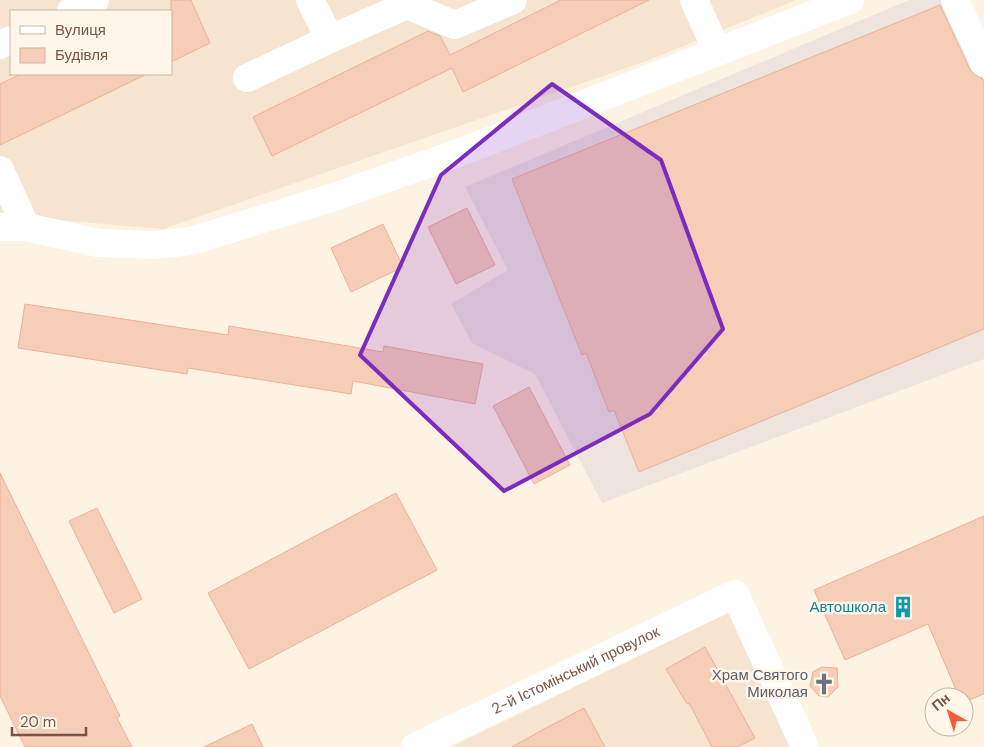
<svg xmlns="http://www.w3.org/2000/svg" width="984" height="747" font-family="'DM Sans',sans-serif">
	<rect width="100%" height="100%" fill="#fef2e2"/>
	<path fill="#f6e3d0" fill-rule="evenodd" d="M0,0H796L649,60L163,229L0,215ZM11,11H171V74H11Z
		M730,612L791,747H451Z"/>
	<path fill="#ede4dd" d="M909,0H948L984,80V359L602,503L535,374L472,343L451,304L508,270L465,187Z"/>
	<path fill="#f6cdb7" stroke="#eab296" d="M171,0H191L210,43L171,62Z
		M561,0H649L463,92L452,68L272,156L253,117L428,31L440,36L450,55Z
		M940,5L970,70L975,75L982,78L984,83V329L639,472L614,410L609,412L586,353L582,355L512,179Z
		M21,74H147L0,145V84Z
		M467,208L495,265L456,284L428,227Z
		M383,224L403,267L351,292L331,248Z
		M25,304L228,335L229,326L383,352L384,346L483,364L475,404L353,381L351,394L188,368L187,374L18,348Z
		M529,387L570,465L534,484L493,406Z
		M0,473L120,716L117,718L132,747H25L0,696Z
		M396,493L437,570L249,669L208,593Z
		M97,508L142,599L114,613L69,521Z
		M984,516V694L964,702V697H959L928,624L845,660L814,590Z
		M705,647L755,738L737,747H712L689,703L687,704L666,669Z
		M822,667L837,668L838,687L828,697L819,696L810,686L813,672Z
		M584,708L605,747H512L546,728Z
		M252,724L263,747H204Z"/>
	<g fill="none" stroke-linecap="round" stroke-linejoin="round">
		<g stroke="#fff" stroke-width="28">
			<path d="M694,0L717,51"/>
			<path d="M955,0L984,63"/>
			<path d="M71,11L95,0"/>
			<path d="M330,39L407,5L455,25L513,0"/>
			<path d="M0,45L11,40"/>
			<path d="M247,78L330,39L310,0"/>
			<path d="M0,170L26,227"/>
			<path d="M0,227H26L98,243L155,245L191,241L331,198L464,151L850,0"/>
			<path id="s1" d="M415,747L735,594L805,747"/>
		</g>
	</g>
	<path fill="#7b2cbf" fill-opacity="0.2" stroke="#7b2cbf" stroke-width="4" stroke-linejoin="round" d="M552,84L661,160L723,329L650,414L504,491L360,355L441,175Z"/>
	<defs>
		<g id="building-bare" transform="scale(1.725)"><path d="M-4-6H4V6H1V3H-1V6H-4ZM-2.5-4.3h1.7v1.8h-1.7ZM.8-4.3h1.7v1.8H.8ZM-2.5-1h1.7V.8h-1.7ZM.8-1h1.7V.8H.8Z" fill="#0f9aa8" stroke="#fff6ea" stroke-width="2.5" paint-order="stroke"/></g>
		<g id="church-bare" transform="scale(1.725)"><path d="M-1.2-6h2.4v3.5h3.3v2.4h-3.3V6h-2.4V-.1h-3.3v-2.4h3.3Z" fill="#6b7280" stroke="#fff6ea" stroke-width="2.5" paint-order="stroke"/></g>
	</defs>
	<g fill-rule="evenodd">
		<use href="#building-bare" x="903" y="607"/>
		<use href="#church-bare" x="824" y="684"/>
	</g>
	<g text-anchor="middle" dominant-baseline="central" stroke-width="5" stroke-linejoin="round" paint-order="stroke">
		<g font-size="15" fill="#0d838f" stroke="#fff6ea" text-anchor="end">
			<text x="886" y="607">Автошкола</text>
		</g>
		<g font-size="15" fill="#785546" stroke="#fff6ea">
			<text stroke="none"><textPath href="#s1" startOffset="178">2-й Істомінський провулок</textPath></text>
		</g>
		<g font-size="15" fill="#5b616d" stroke="#fff6ea" text-anchor="end">
			<text x="808" y="675">Храм Святого<tspan x="808" dy="17">Миколая</tspan></text>
		</g>
	</g>
	<rect x="10" y="10" width="162" height="65" fill="#fff6ea" stroke="#c9b6a8"/>
	<rect x="20" y="26" width="25" height="8" fill="#ffffff" stroke="#c9b6a8"/>
	<text x="55" y="35" font-size="15" fill="#785546">Вулиця</text>
	<rect x="20" y="48" width="25" height="15" fill="#f6cdb7" stroke="#c9b6a8"/>
	<text x="55" y="60" font-size="15" fill="#785546">Будівля</text>
	<g transform="translate(949 712) rotate(321)"><circle r="24" fill="#fff6ea" stroke="#c9b6a8"/>
	<path d="M0-4L9 19L0 12L-9 19Z" fill="#f25b3d"/>
	<text y="-8" font-size="14" font-weight="bold" text-anchor="middle" fill="#785546">Пн</text>
	</g>
	<path d="M12 727v8h74v-8" fill="none" stroke="#785546" stroke-width="2.5"/>
	<text x="20" y="727" font-size="15" fill="#785546" stroke="#fff6ea" stroke-width="4" paint-order="stroke">20 m</text>
</svg>
